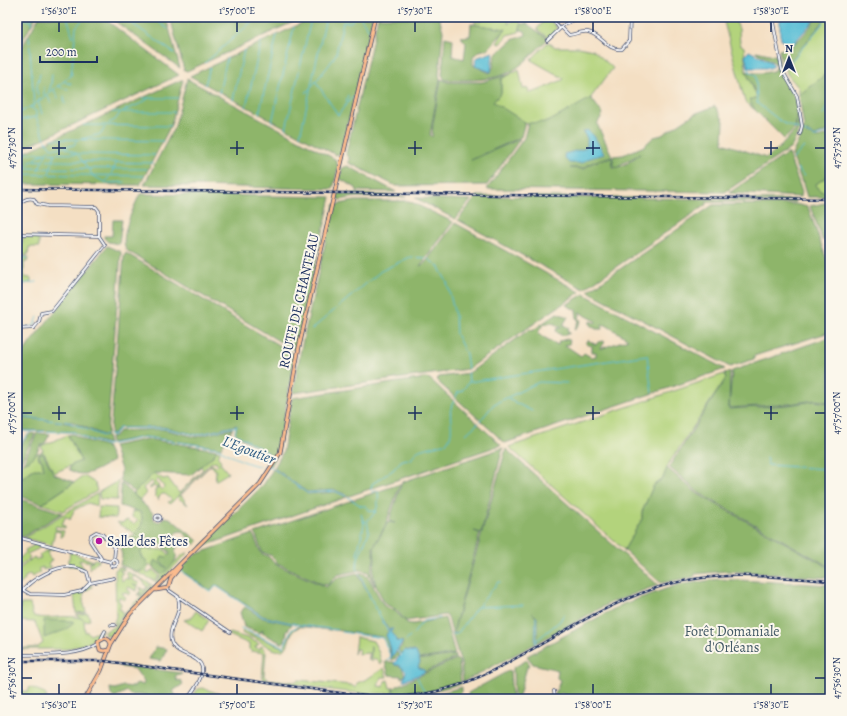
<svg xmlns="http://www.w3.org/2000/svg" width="847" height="716" font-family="Alegreya,serif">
	<rect width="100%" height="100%" fill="#fbf7ec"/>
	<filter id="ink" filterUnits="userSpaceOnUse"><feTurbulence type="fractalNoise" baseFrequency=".025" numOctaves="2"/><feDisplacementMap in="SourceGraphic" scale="8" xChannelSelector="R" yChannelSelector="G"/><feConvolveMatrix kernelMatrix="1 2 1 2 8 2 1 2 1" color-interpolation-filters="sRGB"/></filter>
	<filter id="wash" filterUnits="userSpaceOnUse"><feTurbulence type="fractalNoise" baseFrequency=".012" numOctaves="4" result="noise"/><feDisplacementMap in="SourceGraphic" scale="16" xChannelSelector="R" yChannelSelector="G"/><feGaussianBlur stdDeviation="0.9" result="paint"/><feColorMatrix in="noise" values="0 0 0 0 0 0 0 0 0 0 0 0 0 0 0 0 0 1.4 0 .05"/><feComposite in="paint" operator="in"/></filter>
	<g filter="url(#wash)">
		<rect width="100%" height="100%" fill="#f4dfc3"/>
		<path fill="#b3d37b" stroke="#67816c" d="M482,17H509L508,24L513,20H518L521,24L519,32L507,35L501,44L497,43L505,29L475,25V21L481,22Z
			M734,17L739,29L740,44L744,47L746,71L757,97L749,100L755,110L745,102L723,18Z
			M828,17H830V71L799,95V88L787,74L786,67Z
			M544,21H550L556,26V31L550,37H547L537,29Z
			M548,42L555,47H578L593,50L613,68L589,100L548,122L530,124L524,123L493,102L501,93V79L519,69L523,89L528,88L529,93C541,91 551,84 563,80V78L531,60Z
			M830,172V195H829L822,192L816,187V184L826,177Z
			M23,237H36L39,240V247H29L28,255H17V244H22Z
			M17,257H29L27,262H24V277L31,278V283L17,285Z
			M724,374L726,378L669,463L663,478L654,485L651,491L642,512V519L624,550L509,447Z
			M68,435L81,461L54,473L44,453L39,454L38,458L42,461L44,469L32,470L23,477L17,474L23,462L29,461L34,455L43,451L41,446Z
			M216,450L220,451L218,457L221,461L220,463L228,473L215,481L216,471L211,465L181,495L188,505L178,498L211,464L216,467L218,465L216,461L210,463L170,504L168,502L172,500L165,494H162L158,498L159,500L155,496V490L159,487L162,490L164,487L158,479L155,482L159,486L156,488L154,486L150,489V487L154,484L151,481L143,488L146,493L140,500L133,494L154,473L163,479L168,478L179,493L203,469L200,466L214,455Z
			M84,476L95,483L97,491L63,511L42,504Z
			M118,481L117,500L100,499L99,492Z
			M98,493L97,506L88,503L74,510L70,520L69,518L65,517L62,525L65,526V528L56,526L55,529L64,531L62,537H60L61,532L55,531L52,545L24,538Z
			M99,507L117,508L116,518L98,517Z
			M132,511L140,512C144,520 143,529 134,534C130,528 121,528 117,522L122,523L127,520L134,524L138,520L132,517Z
			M37,544H40L38,549L27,554L30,558L17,568V556L20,558L26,552L25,550Z
			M51,548H55L47,552L50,559H52L48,565L52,567L43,570V567L38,569L40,572L32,577L30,574L24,578L25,580L19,585L17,582L19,569L34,557L36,560L41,558L39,555Z
			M143,549L165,550L169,555L167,557L168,568L184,554L188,553L157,584L156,582L161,576L150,565L146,571L147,573L153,570L159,576L155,581L128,568L138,572L144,570L147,566L140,553Z
			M70,552L93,561L94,559L99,560V561L89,569L90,563L93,562L79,560L84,570L76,566H68Z
			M119,567L124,568V570H119L123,573L120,575L122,581L127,578L129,580L126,571L151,584L140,596V592L139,595H137L141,590L140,587L144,590L147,587L141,579L133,576L132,580L139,583L138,586L133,584L138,587L136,591L129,587L126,589H128L131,593L128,595L126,592L122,593L126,598L124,600L119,597L118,599L121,604L119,609L122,610V613L124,612L115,625L114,622L116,617L115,570Z
			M90,584L92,587L84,592L83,601L86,612L76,613L74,595L83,591Z
			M152,585L154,587L128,612L116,632L114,634L113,632L110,636L105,635L106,631L117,625L126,612Z
			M21,604H30L33,616C49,621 73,612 84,620L76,615L88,613L90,620L84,621L85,632H88L90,635L103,630L90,642L67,649H17L38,647L43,643L35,622L17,621V611H19Z
			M196,611L209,620L202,631L184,620L191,618Z
			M299,626L331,630C321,630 306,624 297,628C291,631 290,638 288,644C282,659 264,644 256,639C251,637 246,636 242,633L243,631L284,648L292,630Z
			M230,633L250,639L259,644L255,647L260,650V647L262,646L266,653L264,676L267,679L294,682L299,680L351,685L356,688L357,683L367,679L384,668L387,677H381L378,686L384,687L385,681L388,680L390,688H393L392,693C355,697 300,684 262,679L264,653L251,651L249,649V644L229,635Z
			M356,637L373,641L378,650L382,664H380L377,659H373L372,662L371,660V646L369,661V653L358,654L359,649H356L354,654Z
			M30,687L45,693L47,699H17V690L28,692Z
			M202,688L235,699H190L198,689Z"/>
		<path fill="#8eb56b" stroke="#547264" d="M17,17H36L17,50Z
			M39,17H102L179,75L17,151V56Z
			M109,17H166L180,68Z
			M170,17H304L187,71L184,70Z
			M315,17H373L341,153L336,155L190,76Z
			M378,17H439L443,31L439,75L440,79L430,135L432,137L433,123L441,79L448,82H482L511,74L501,79V93L493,102L525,122L521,137L471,160L520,139L487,185L396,186L349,163V157L346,154Z
			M817,17H827L786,67L783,68L779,50C795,48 808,30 817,17Z
			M526,23L548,39C538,48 529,59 518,67C499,82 468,80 445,80L442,75L445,37L453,39L452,56L464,59L466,43L461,37L470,36L471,24L506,29L488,49L480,51L473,56V65L490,73L493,68L495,55L512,40L526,35L525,31L520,30L521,24Z
			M756,51L778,56L780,72L796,99L800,129L791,148L725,192L487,189L524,138L528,123L548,122L591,98L603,114L597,124L612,156L593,162L583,168H570L583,169L594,162L612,157L613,167C623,169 632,159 640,154L616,167L613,165V156L623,155L644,146L654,137L662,135L694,114L715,106L724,121L723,143L766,158C778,151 786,140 796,130L797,111L795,129L784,139L755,110L749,100L757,97L746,71C753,74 770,74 776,69L777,64L757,53Z
			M830,71V130L815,136L807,133L809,130L806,134L818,138L830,134V172L826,177L816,184V187L822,192H828L830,197H807L803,184L804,181L802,183L792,155L804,128L799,95Z
			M187,79L335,159L338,167L333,189L144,185L175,126Z
			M181,80H183L171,125L140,185L17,184V156Z
			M788,153L802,192L801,197L729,193Z
			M348,166L396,192L357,191L356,188L340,179L342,168Z
			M336,193L403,196L406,197H356L340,200L337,198Z
			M140,194L331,197L296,349L294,350L126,250C119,236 134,207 140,194Z
			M477,196L795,200V202H707V204L584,289L458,220Z
			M415,198L471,200L455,219Z
			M355,201H409L453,222L420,266L425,263L455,223L580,292L468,369L293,393L301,349L334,205Z
			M825,203L830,204V235L823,241L810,206Z
			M795,204L808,207L830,269V332L754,356V359L730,367L588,291L713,205Z
			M113,220H122L119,244L108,242L104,238V236H112Z
			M107,246L121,252L107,435H103L73,422L55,421L78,425L103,436H107L109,444L84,438L74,432L17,430V418L49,420L17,417V362L30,343Z
			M126,253L295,355L278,451L271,465L267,467L269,453L238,436L235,432L237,425L197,435L163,427L119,428L114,434L110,435L124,256Z
			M584,294L725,369L505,443L436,380L439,377L469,373L530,329L532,331L557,313L568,317L563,325L569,328L567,331L570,333C564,336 561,337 556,331L557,328H561C551,320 542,321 538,334L558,345L559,341L567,339L570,341L569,344L565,345L581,356L584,353L591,357L596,356V352H592V346L586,344L588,340L596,345L598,342L603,341L605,342L600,349L628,339L606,325H602V329H596L590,325V321L595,323L596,321L579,312L580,315L579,318L581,320L577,328L574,330L579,320L577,319L576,310L566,305Z
			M830,337V402L815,400L789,404L729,408L732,371Z
			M730,372L729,409L788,405L814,401L830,403V567L699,493L669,467L726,378L724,374Z
			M426,378L430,379L501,445L349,496L335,490L307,492L274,468L283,452L292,398Z
			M233,428L221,448L145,437L111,443L110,437L115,436L119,431L162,429L196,437Z
			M31,433L35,434L17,469V448Z
			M37,433L50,434L45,443L40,446C38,453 31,461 23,463Z
			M73,434L84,440L106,446L113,461C100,468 83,481 69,469L71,465L81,461L68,435Z
			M147,439L217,450L214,455L191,475L154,473L135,492L120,481L121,470L113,446Z
			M503,448L481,533L474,531L480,533L453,633L506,449L658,585L610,603L537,643V617L532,613L536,617L535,644L463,682L461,663L452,634L457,633H452L448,617L445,615L406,621L395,609L385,604L376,586L373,572L375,560L374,547L388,522L395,523L389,521L402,482Z
			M43,453L54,474L74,482L42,504L17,495V474L23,477L34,469H44L42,461L38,456Z
			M667,468L698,494L830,568V578L727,571L695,574L694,577L661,583L624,550L642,519V512L651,491L654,485L663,478Z
			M273,469L308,494L336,492L347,497L201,547L264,484Z
			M121,483L153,513L154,520L160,522L164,517L170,518L198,541L195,545L182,531L177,532L173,536L177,548L175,551C180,561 168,569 162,575L153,567V563L155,560L167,568L160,561L162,556L167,557L170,554L168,550L162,547V543H157L151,550L143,549L141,551V557L146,560L148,565L144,570L138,572L120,565L122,556L120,547C130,536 149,529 140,512L120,506Z
			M400,484L385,526L373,548L374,559L371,572L375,586L368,572L360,570L337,575L328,585L322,584L277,563L272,556L262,552L255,533Z
			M17,498L62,513L23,537L17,536Z
			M253,534L261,553L269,557L275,564L326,587L339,577L357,573L370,597L359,573H363L369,578L384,606L395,611L407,623L413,624L445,618L455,654L418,659L414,651L405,650L401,654L398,650L402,646V641H396L391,630H389L381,618L388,631L391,658L397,652L399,655L396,658L391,660L389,650L382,637L300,625L263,616L216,585L211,591L180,570L194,555Z
			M719,579L830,585V699H606V697L573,696L570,699H567L569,697L561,693L555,699V690H557L560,680L557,678L558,670L533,664L527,656L623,604L677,585Z
			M245,607L263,618L292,624L287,631L285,641L282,643L262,633L263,629L260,633L244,627L240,612Z
			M44,620L73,621V624L65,630L44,638Z
			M156,647L167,649L161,661L149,659Z
			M455,655V658L423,673L424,671L418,667L420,662L418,660Z
			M456,659L459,661L461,684L421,694L395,696L393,688Z
			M527,660L530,665L527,667L518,699H514L513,668Z
			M385,662H394L395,665L402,667L405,676L401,678V676L389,675Z
			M121,665L182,673L175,676L177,681L180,680L183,684L173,691L176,696H180L183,699H145L146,695H130L127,691L115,697L111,695L110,688L115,689L123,686L134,687L137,683L143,685L144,682L135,669L121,667Z
			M510,670L512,699H469L468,693Z
			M462,687V692L452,699H418Z"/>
		<path fill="#57bdd5" stroke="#39769a" d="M786,17H817L793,44H786L782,41L780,35V20Z
			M749,51L771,62L774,66L770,68H748L745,55Z
			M493,52L491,72L475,66L476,58Z
			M587,130L594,136L604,154L590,158L581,163H569L565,158L564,154L583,149L587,146V138L583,132Z
			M390,629H393L391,632L395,636L396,641L403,642L391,658V649L386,635Z
			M405,650L416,652L420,662L418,667L425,671L423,673L403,681L406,671L399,665H395L394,663Z"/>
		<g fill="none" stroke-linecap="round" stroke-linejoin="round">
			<path stroke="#57bdd5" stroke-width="1" d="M22,17L31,22
				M67,17L73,37
				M123,17L174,53
				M152,17L168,29
				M360,17L369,30
				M17,19L18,17
				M31,25L32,17
				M29,36L34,103
				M205,63L257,17
				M748,68L750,72L756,76L757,103L783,123L801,130
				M784,70L828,17
				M65,82L70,84
				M316,82L338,115L352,97L354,98
				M69,83H71
				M205,85L210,67
				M58,86L68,90
				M312,86L329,65L336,54L343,22H351L354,17
				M54,90L58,98
				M48,93L51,85L52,74
				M219,93L227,58
				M306,93L310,88
				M47,95L51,103
				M44,96V87
				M64,96L65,104
				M142,98H178
				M40,100L36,89L40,74
				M233,100L244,50
				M38,101L42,114
				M346,102L348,95
				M30,107L36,111V117L45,139
				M33,107V105
				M246,107L261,42
				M123,111L142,103L149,98
				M112,112H174
				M17,113C30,111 59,84 71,76L76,27L85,17
				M259,114L277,35
				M823,115L830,100
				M17,121L35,117
				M272,122L294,27
				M109,123L115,120L120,113
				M83,125L170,126
				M286,129L311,19
				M802,131L815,137L830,132
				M300,136L326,17
				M52,139L163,141
				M82,139L101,134L105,127
				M46,141L51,148H58L74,145L76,141
				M66,148L76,153
				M23,153L155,155
				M78,155L87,167
				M35,159L49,150
				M793,159L804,147
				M17,160L152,163
				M25,167L33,160
				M17,168L147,169
				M797,168L804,176
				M89,169L92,175
				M38,170L46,154
				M17,174L144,176
				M49,174L55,154
				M111,174L117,162
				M93,176L107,183L125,182
				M106,181L109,177
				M17,258H28
				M428,259L438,266L447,282L455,315L456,334L466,354L468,369
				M22,284L37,282
				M17,327H18
				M25,327L34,326L38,317
				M312,329L381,271L410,257L426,258
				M469,382L647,355L652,393
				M455,399L458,392H461L469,382L468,372
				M508,399L532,411
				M17,417L68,422L103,436L106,435
				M480,421L494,404L539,382L567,383
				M17,431L74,432L84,438L107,445L145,437L218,448C228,455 258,470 270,466L307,493L335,491L348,497L361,506H366L369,510L376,512
				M235,433L236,427
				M236,434L268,453
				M466,434L478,423
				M109,435H114L119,428H163L197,435L237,426
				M17,447L29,433
				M766,458L768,465L826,469L830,467
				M411,460C415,447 427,449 438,445C442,444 444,445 447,442C457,431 445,412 454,401
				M371,490L372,484L393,470L402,460L408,459
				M372,492L378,490C379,504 378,512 367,521L369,532L358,558L357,568L371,599L388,631
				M361,514L364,523
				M357,555L365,520
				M179,570L211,592L216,586L263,617L300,625L337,630
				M478,607L498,582H500
				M241,628L284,647L291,630L298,626
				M342,632L367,636
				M414,633L423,621L440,618
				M452,634H457L477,607L523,605
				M369,636L383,638L391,658L385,660
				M406,640L410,637
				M536,641L560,621L564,614
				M536,644V617
				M397,650L401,656
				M417,677L424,691
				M428,698L429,699"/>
		</g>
	</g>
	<g filter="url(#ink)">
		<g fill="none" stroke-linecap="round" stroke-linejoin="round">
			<g stroke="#3c496d" stroke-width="3.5">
				<path id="minor" d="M542,17L551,18
					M551,17L559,28
					M772,17L782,70L797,96L802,126L800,134
					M562,28L569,35C576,34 582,31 588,32C602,35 607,51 622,49L629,41L630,17
					M547,41L565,24L581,17
					M17,204C23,202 25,197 34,199L37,204L48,206L96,207L99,211V236
					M17,234L99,236
					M17,329L34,328L39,322L41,313L52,311L105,245L99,236
					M155.5 518a2.5 2.5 0 1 1 5 0a2.5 2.5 0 1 1-5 0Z
					M17,537L111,562
					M110.5 563a3.5 3.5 0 1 1 7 0a3.5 3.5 0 1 1-7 0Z
					M100,560L101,558L90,541L91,535L96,532L102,534L115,549L114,560
					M90,583L87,572C82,570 77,567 72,567C57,565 32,579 23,590L30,594L64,595L82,591L90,583L114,578
					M167,589L230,632
					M177,596C185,612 167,625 171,641C176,663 227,649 187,699
					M111,625H115
					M101,639L105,631
					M17,655C43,654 75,658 98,644
					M554,691L555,699
					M88,695L95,699"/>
			</g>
			<g stroke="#3c496d" stroke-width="4.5">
				<path id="major" d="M156,590L168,588L171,578L180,567
					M108,650L104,651L100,650L98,642L105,638L109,640L111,644
					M85,699L101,671L111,644L130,614L260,484L280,453L299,347L375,17"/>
			</g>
			<use href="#minor" stroke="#fff" stroke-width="2"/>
			<use href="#major" stroke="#fbbb8d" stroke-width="3"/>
			<g stroke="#1b2f5e" stroke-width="2.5">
				<path id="rail" d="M17,189L830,199
					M17,661H105L356,695C389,699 421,697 452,687C476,680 497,669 518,657C562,633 605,605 653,589C711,569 770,576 830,581"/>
			</g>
			<use href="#rail" stroke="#fbf7ec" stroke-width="1" stroke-dasharray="3" stroke-linecap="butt"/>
		</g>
	</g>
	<path fill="none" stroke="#1b2f5e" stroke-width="1.5" d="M59,22V32M237,22V32M415,22V32M593,22V32M771,22V32M59,141V155M237,141V155M415,141V155M593,141V155M771,141V155M22,148H32M52,148H66M230,148H244M408,148H422M586,148H600M764,148H778M815,148H825M59,406V420M237,406V420M415,406V420M593,406V420M771,406V420M22,413H32M52,413H66M230,413H244M408,413H422M586,413H600M764,413H778M815,413H825M22,678H32M815,678H825M59,684V694M237,684V694M415,684V694M593,684V694M771,684V694"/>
	<circle fill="#b5179e" stroke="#fbf7ec" stroke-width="1.5" cx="99" cy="541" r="4"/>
	<g text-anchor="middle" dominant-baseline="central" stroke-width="4" stroke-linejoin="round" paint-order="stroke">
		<g font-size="14" fill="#1b2f5e" stroke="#fbf7ec">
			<text transform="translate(299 301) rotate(-77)">ROUTE DE CHANTEAU</text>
		</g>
		<g font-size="14" fill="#1b2f5e" stroke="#fbf7ec" text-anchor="start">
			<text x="107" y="541">Salle des Fêtes</text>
		</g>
		<g font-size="14" fill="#415865" stroke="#fbf7ec">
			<text x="732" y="631">Forêt Domaniale<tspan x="732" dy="16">d'Orléans</tspan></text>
		</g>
		<g font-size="15" font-style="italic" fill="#2d5a82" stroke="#fbf7ec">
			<text transform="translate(249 450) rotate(21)">L'Egoutier</text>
		</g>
	</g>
	<rect width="847" height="716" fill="none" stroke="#fbf7ec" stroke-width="44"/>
	<g transform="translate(789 58)" stroke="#fbf7ec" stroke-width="3" paint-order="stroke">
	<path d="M0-3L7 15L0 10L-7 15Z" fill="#1b2f5e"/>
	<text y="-6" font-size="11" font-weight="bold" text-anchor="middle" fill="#1b2f5e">N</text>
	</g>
	<path d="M40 56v6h57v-6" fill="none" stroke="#1b2f5e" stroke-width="2"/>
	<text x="46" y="56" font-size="12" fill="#1b2f5e" stroke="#fbf7ec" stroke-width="3" paint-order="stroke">200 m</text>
	<rect x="22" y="22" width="803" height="672" fill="none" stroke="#1b2f5e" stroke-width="1.5"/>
	<g font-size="10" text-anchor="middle" fill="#1b2f5e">
		<text x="59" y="14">1°56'30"E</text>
		<text x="237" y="14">1°57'00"E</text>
		<text x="415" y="14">1°57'30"E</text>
		<text x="593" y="14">1°58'00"E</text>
		<text x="771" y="14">1°58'30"E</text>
		<text transform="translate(11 148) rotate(-90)" y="4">47°57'30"N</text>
		<text transform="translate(836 148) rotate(-90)" y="4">47°57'30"N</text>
		<text transform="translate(11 413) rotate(-90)" y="4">47°57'00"N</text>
		<text transform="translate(836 413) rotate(-90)" y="4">47°57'00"N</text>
		<text transform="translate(11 678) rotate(-90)" y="4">47°56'30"N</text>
		<text transform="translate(836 678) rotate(-90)" y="4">47°56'30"N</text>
		<text x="59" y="708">1°56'30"E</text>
		<text x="237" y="708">1°57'00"E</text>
		<text x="415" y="708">1°57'30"E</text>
		<text x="593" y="708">1°58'00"E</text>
		<text x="771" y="708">1°58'30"E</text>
	</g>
</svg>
